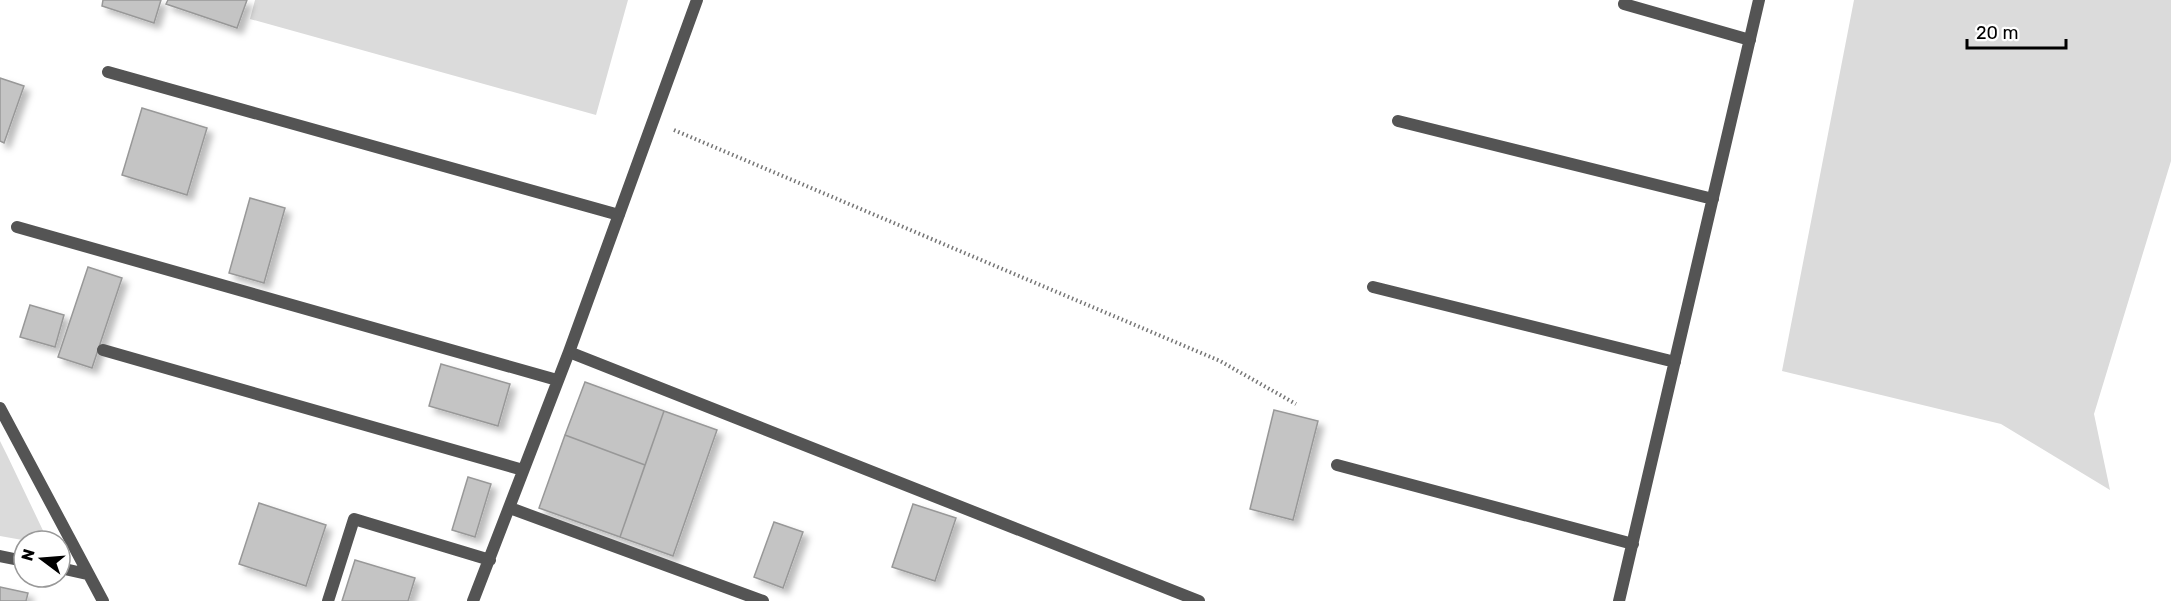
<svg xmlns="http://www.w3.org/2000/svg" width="2171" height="601" font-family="Rubik,sans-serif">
	<defs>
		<filter id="shadow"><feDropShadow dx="5.5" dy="5.5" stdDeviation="3" flood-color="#0004"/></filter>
	</defs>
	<rect width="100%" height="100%" fill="#fff"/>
	<path fill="#dbdbdb" d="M255,0H628L596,115L250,19Z
		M1854,0H2171V161L2094,414L2110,490L2001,424L1782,371Z
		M0,441L7,455L48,541H28L0,536Z"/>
	<path fill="#c4c4c4" stroke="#989898" stroke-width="1.5" filter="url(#shadow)" d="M103,0H161L154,23L102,6Z
		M168,0H247L237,28L166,4Z
		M0,78L24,86L4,143L0,141Z
		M142,108L207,128L187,195L122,175Z
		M250,198L285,208L264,283L229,273Z
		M88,267L122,278L92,368L58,357Z
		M30,305L64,315L55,347L20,337Z
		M441,364L510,384L498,426L429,406Z
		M585,382L664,411L645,465L565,435Z
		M1274,410L1318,421L1293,520L1250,509Z
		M664,411L717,430L673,556L620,537Z
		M565,435L645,465L620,537L539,508Z
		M468,477L491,484L475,537L452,530Z
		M259,503L326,525L306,586L239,564Z
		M913,504L956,518L935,581L892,567Z
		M774,522L803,532L783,588L754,577Z
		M355,560L415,578L408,601H342Z
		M0,587L28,593L26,601H0Z"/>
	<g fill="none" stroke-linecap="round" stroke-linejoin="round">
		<path stroke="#767676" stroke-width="4" stroke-dasharray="1.5 3" stroke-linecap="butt" d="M674,130L1220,361L1296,404"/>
		<path stroke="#545454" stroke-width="12" d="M1624,4L1750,40
			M108,72L619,215
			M1398,121L1713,199
			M17,227L557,380
			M1373,287L1675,362
			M103,350L523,470
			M569,352L1199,601
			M0,408L103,601
			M1337,465L1633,544
			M510,508L763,601
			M0,556L24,561
			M60,568L87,574
			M328,601L354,519L490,560
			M473,601L569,352L697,0
			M1619,601L1759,0"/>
	</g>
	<g transform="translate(42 559) rotate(286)"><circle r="28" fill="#ffffff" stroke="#999999" stroke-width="1.5"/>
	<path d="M0-4.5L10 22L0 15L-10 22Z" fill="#000000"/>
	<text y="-9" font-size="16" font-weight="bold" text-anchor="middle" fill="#000000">N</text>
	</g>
	<path d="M1967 39v9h99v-9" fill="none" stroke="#000000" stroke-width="3"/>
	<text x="1976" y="39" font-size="18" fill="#000000" stroke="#ffffff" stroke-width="4.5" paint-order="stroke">20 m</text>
</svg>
